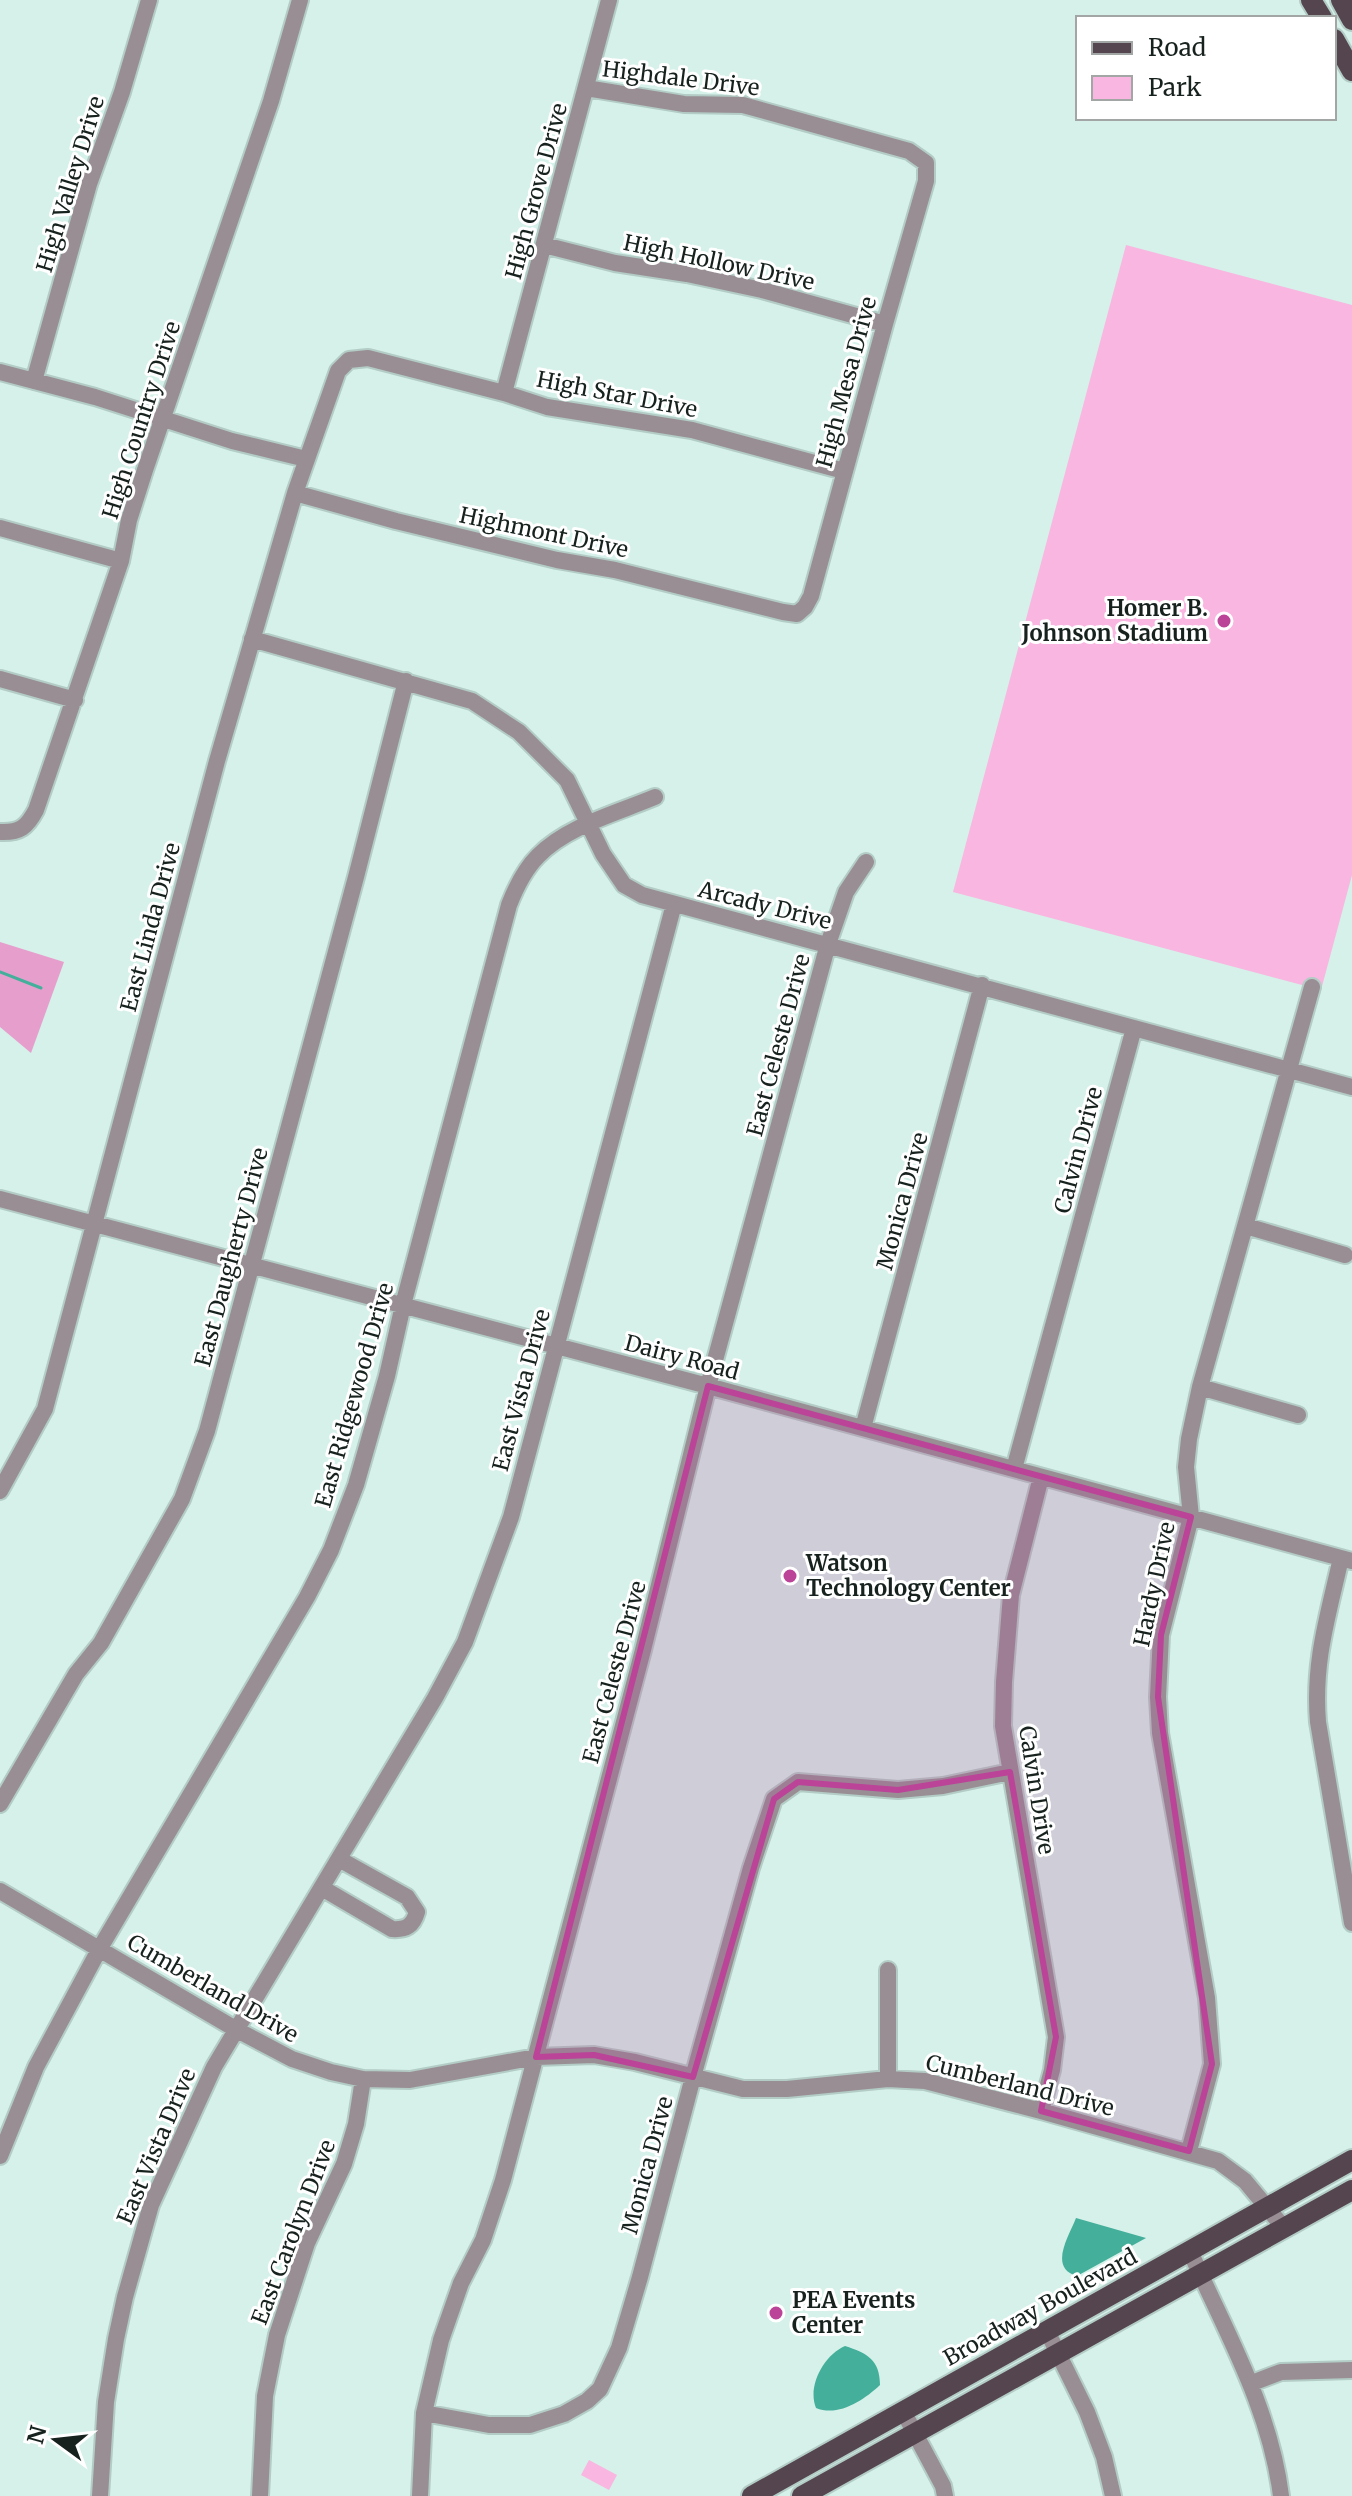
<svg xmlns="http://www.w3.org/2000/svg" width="1352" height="2496" font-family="Merriweather,serif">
	<rect width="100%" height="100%" fill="#d5f1e9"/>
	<path fill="#f9b6e0" d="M1126,245L1352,305V875L1321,990L953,892Z
		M589,2460L617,2475L609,2490L581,2475Z"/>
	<path fill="#e69fcd" d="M0,942L64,962L31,1053L0,1027Z"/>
	<path fill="#44af9a" d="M1076,2218L1146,2238L1077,2276C1048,2268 1069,2236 1076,2218Z
		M845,2346C867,2353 880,2360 880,2385C863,2401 838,2417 816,2408C807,2386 824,2355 845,2346Z"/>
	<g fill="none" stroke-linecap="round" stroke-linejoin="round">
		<path stroke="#44af9a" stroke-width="3" d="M0,972L41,988"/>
		<g stroke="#b3ccc5" stroke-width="20">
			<path id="minor" d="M544,245L615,263L687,274L762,290L885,324
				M0,372L95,397L232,441L306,459
				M34,381L89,184L122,92L149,0
				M504,393L609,0
				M295,493L396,521L557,560L615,570L783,612L797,614L805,607L811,596L885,324L926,181V163L909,151L743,105L684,104L586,88
				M0,528L121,561
				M252,639L472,701L519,732L567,780L603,854L624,885L642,895L1352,1087
				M0,679L75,700
				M0,832C20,833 27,827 36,810L121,561L129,520L145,470L271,101L300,0
				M0,1199L708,1386L1352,1561
				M1246,1226L1345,1255
				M1200,1387L1298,1415
				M863,1428L982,985
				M1014,1469L1134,1028
				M0,1491L45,1409L217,761L295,493L338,371L349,360L368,358L504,393L547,407L692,430L844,471
				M1341,1558C1328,1616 1313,1662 1318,1722L1352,1923
				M0,1804L76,1674L101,1643L182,1499L207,1431L356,877L406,681
				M322,1888L392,1929C406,1930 413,1926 417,1912L407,1897L339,1859
				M0,1891L237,2030L292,2059L331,2072L363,2079L410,2080L536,2057L594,2055L635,2062L743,2089H787L888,2079L925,2081L1041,2111L1218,2161L1245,2181L1284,2228
				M888,1970V2079
				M1041,2111L1052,2070L1056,2037L1003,1726L1004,1682L1011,1595L1041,1477
				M1189,2151L1212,2064L1207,1998L1160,1733L1158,1697L1161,1635L1191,1517L1186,1467L1189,1439L1200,1387L1312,987
				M0,2156L36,2067L100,1948L307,1597L331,1550L356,1485L387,1376L403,1305L509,905C516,887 524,870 538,856C567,826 617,813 655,797
				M1190,2251C1225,2331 1270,2407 1281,2496
				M1047,2331L1087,2412L1104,2457L1113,2496
				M1252,2383L1281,2372L1352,2370
				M903,2411L943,2486L945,2496
				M424,2413L489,2425H530L564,2414L587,2401L600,2389L619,2348L640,2277L693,2077L751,1868L774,1799L798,1782L898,1790L943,1786L1010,1772
				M100,2496L106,2402L116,2339L125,2297L151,2205L214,2067L435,1698L465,1642L511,1517L674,904
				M260,2496L265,2396L277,2335L307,2243L344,2164L356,2124L363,2079
				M420,2496L424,2413L441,2340L461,2283L483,2240L503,2180L643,1650L708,1386L828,944L846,892L866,862"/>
		</g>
		<g stroke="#b3ccc5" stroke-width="24">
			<path id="major" d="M1311,0L1322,18
				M1341,0L1352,20
				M1334,39L1352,71
				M752,2496L1352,2160
				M802,2496L1352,2190"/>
		</g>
		<use href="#minor" stroke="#988e94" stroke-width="16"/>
		<use href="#major" stroke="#55454f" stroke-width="20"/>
	</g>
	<path fill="#bb4398" fill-opacity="0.2" stroke="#bb4398" stroke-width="6" stroke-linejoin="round" d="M708,1386L1191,1517L1161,1635L1158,1697L1212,2064L1189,2151L1041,2111L1056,2037L1010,1772L898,1790L798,1782L774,1799L693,2077L594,2055L536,2057Z"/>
	<g fill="#bb4398" stroke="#fff" stroke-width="3">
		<circle cx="1224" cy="621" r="8"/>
		<circle cx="790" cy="1576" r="8"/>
		<circle cx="776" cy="2313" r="8"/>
	</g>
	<g text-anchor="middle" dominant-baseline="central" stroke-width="6" stroke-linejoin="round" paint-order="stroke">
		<g font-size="22" fill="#17221f" stroke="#fff">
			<text transform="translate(681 78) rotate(7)">Highdale Drive</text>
			<text transform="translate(70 184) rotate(-73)">High Valley Drive</text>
			<text transform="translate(536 191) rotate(-75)">High Grove Drive</text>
			<text transform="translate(719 262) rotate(12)">High Hollow Drive</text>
			<text transform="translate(846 382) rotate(-75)">High Mesa Drive</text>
			<text transform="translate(617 394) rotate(11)">High Star Drive</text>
			<text transform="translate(141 420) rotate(-72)">High Country Drive</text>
			<text transform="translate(544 532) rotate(12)">Highmont Drive</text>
			<text transform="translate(765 905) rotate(14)">Arcady Drive</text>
			<text transform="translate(150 927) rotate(-75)">East Linda Drive</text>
			<text transform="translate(778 1045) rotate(-75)">East Celeste Drive</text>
			<text transform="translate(1078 1150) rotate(-75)">Calvin Drive</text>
			<text transform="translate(902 1201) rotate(-75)">Monica Drive</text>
			<text transform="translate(231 1257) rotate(-75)">East Daugherty Drive</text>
			<text transform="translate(682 1357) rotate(15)">Dairy Road</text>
			<text transform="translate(521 1390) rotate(-75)">East Vista Drive</text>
			<text transform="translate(354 1395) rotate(-74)">East Ridgewood Drive</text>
			<text transform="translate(1154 1584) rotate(-78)">Hardy Drive</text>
			<text transform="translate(614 1672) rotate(-75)">East Celeste Drive</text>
			<text transform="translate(1037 1790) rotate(81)">Calvin Drive</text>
			<text transform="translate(213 1988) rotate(30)">Cumberland Drive</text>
			<text transform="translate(1020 2085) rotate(14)">Cumberland Drive</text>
			<text transform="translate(156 2146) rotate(-67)">East Vista Drive</text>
			<text transform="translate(647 2165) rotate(-75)">Monica Drive</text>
			<text transform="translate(293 2232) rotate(-69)">East Carolyn Drive</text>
			<text transform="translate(1040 2307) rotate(-29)">Broadway Boulevard</text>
		</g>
		<g font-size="22" font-weight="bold" fill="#17221f" stroke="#fff" text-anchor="start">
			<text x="1208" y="608" text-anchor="end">Homer B.<tspan x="1208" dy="25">Johnson Stadium</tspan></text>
			<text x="806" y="1563">Watson<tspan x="806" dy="25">Technology Center</tspan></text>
			<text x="792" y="2300">PEA Events<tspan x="792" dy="25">Center</tspan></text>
		</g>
	</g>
	<rect x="1076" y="16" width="260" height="104" fill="#ffffff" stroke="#a2a7a5" stroke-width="2"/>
	<rect x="1092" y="42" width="40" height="12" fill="#55454f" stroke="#a2a7a5" stroke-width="2"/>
	<text x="1148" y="56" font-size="24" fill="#17221f">Road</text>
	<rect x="1092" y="76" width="40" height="24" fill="#f9b6e0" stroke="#a2a7a5" stroke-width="2"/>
	<text x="1148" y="96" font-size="24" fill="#17221f">Park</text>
	<g transform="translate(56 2440) rotate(285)" stroke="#ffffff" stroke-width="6" paint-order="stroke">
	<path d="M0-6L14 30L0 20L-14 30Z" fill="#17221f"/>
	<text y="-12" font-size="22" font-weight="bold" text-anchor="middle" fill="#17221f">N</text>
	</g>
</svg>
